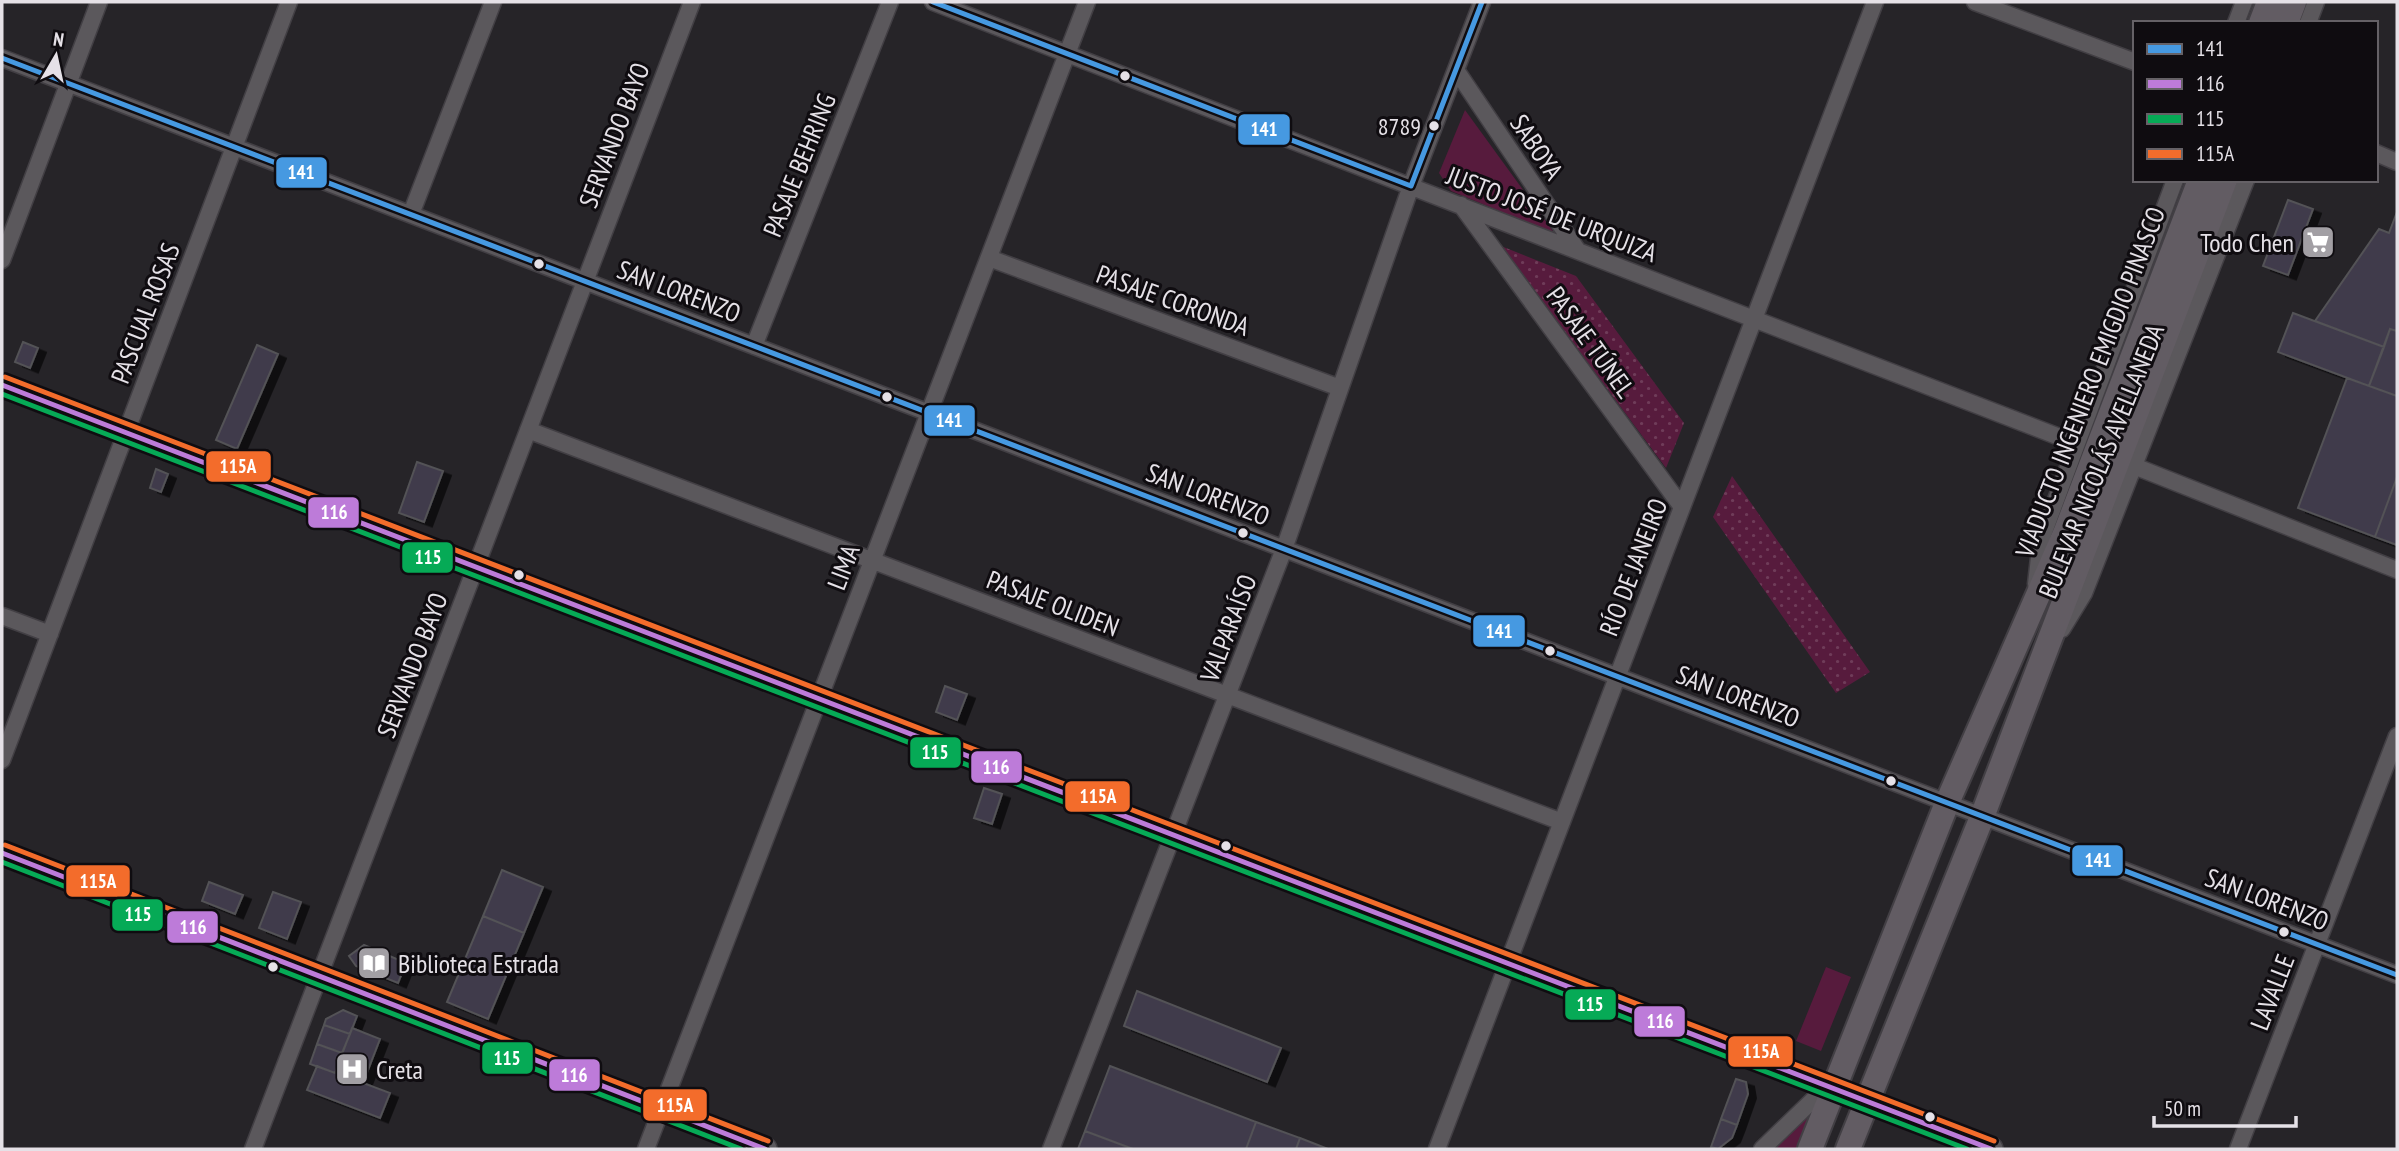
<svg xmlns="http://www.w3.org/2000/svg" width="2399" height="1151" font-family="'PT Sans Narrow',sans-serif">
	<defs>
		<pattern id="grass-dots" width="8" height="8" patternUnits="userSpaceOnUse" patternTransform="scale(1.75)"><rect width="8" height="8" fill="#571b3d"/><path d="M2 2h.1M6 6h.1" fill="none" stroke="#6f3c59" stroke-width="1.8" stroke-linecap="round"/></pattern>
		<filter id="shadow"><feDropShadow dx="8" dy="4.5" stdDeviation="0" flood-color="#0009"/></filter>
	</defs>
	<rect width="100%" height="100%" fill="#262428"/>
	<path fill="url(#grass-dots)" d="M1501,246L1576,276L1684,423L1666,468Z
		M1732,476L1870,672L1836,693L1713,517Z"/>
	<path fill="#571b3d" d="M1465,110L1555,234L1451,191L1439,173Z
		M1826,967L1851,977L1821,1051L1796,1041Z
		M1814,1108L1798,1149H1774Z"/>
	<path fill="#413b4c" stroke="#535256" stroke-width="2" filter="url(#shadow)" d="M2288,200L2313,209L2288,275L2263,266Z
		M2397,212V331L2390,329L2384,347L2315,321L2379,229L2389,233Z
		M2293,313L2384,347L2369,386L2278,352Z
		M2390,329L2397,331V396L2369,386Z
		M23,342L38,348L30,368L15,362Z
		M257,345L278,354L237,449L216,440Z
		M2347,378L2397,396V477L2375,537L2298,508Z
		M417,462L443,471L424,522L399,513Z
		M156,469L168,474L161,492L150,488Z
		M2397,477V545L2375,537Z
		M945,686L967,694L957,720L936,712Z
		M984,788L1002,794L992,824L974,818Z
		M502,870L543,887L524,933L483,916Z
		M209,882L243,895L235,914L202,901Z
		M273,892L301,902L287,939L259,928Z
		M483,916L524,933L488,1019L447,1002Z
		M364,945L406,963L398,983L356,966L349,956Z
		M1137,991L1281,1048L1267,1082L1124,1026Z
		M343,1010L357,1016L350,1034L324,1025L326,1019Z
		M324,1025L350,1034L342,1053L317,1044Z
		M352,1028L380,1039L363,1083L390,1093L380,1118L307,1090L317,1066L335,1073Z
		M317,1044L342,1053L335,1073L310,1064Z
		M1110,1066L1256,1122L1246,1149H1133L1085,1131Z
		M1736,1079L1746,1082L1748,1094L1737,1125L1721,1119Z
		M1721,1119L1737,1125L1732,1138L1718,1149L1711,1147Z
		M1256,1122L1300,1138L1296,1149H1246Z
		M1085,1131L1133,1149H1078Z
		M1300,1138L1328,1149H1296Z"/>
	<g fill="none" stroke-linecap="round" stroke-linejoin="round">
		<g stroke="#423f44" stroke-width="19">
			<path id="street" d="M933,2L2075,443
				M1975,2L2135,62
				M2236,23L2244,2
				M2308,23L2316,2
				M2,58L2397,975
				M1456,70L1578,251
				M2376,153L2397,162
				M1461,205L1682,507
				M411,214L493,2
				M989,258L1340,388
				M2,260L99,2
				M754,346L890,2
				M528,430L1562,822
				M2134,466L2397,570
				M2036,584L2041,540L2175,180
				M2,616L50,634
				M2062,629L2084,593L2246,180
				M2,760L289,2
				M253,1149L692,2
				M646,1149L1087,2
				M1051,1149L1284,549L1411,186L1482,2
				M1437,1149L1875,2
				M1762,1149L1815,1098L1834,1089
				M2238,1149L2397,736"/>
		</g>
		<g stroke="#423f44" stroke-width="26">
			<path id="secondary" d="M2,385L1991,1149
				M2,853L765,1149"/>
		</g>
		<g stroke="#423f44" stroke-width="28">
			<path id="primary" d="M2261,23L2269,2
				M2286,23L2294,2
				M1810,1149L1947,803L2066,531L2200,180
				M1848,1149L1982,817L2225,180"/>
		</g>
		<use href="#street" stroke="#5b585c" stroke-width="16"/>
		<use href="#secondary" stroke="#5b585c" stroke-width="23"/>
		<use href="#primary" stroke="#625c63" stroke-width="24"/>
		<g stroke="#0f0c10" stroke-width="10">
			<path id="bus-1" d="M933,2L1411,186L1482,2
				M2,58L2397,975"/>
		</g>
		<g stroke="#0f0c10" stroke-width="10">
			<path id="bus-2" d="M2,385L1991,1149
				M2,853L765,1149"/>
		</g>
		<g stroke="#0f0c10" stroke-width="10">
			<path id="bus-3" d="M2,394L1967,1149
				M2,862L741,1149"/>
		</g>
		<g stroke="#0f0c10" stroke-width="10">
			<path id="bus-4" d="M5,377L1994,1141
				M5,845L768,1141"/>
		</g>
		<use href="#bus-1" stroke="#4699e1" stroke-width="5"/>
		<use href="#bus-2" stroke="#bd7bd9" stroke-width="5"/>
		<use href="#bus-3" stroke="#06aa56" stroke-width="5"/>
		<use href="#bus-4" stroke="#f36c2b" stroke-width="5"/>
	</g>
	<defs>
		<g id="supermarket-square" transform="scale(1.75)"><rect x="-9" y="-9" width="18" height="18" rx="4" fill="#a29fa4" stroke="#0f0c10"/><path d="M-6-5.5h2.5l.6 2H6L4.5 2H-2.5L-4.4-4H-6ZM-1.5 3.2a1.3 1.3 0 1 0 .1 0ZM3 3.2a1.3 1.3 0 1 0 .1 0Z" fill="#fff"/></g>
		<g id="library-square" transform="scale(1.75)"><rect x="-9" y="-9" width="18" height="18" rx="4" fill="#a29fa4" stroke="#0f0c10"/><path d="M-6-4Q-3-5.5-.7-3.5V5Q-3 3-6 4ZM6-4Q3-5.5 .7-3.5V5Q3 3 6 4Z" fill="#fff"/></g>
		<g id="hospital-square" transform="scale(1.75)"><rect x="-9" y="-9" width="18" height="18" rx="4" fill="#a29fa4" stroke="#0f0c10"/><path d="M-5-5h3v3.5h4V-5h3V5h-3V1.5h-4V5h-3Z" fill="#fff"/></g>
	</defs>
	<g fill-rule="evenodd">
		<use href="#supermarket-square" x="2318" y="242"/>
		<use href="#library-square" x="374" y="963"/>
		<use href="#hospital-square" x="352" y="1069"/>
	</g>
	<g fill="#e5e1e7" stroke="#0f0c10" stroke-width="2.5">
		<circle cx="1125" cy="76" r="6"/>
		<circle cx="1434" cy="126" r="6"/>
		<circle cx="539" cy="264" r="6"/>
		<circle cx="887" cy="397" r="6"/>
		<circle cx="1243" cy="533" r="6"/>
		<circle cx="519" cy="575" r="6"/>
		<circle cx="1550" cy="651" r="6"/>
		<circle cx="1891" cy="781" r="6"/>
		<circle cx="1226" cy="846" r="6"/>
		<circle cx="2284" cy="932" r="6"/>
		<circle cx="273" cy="967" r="6"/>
		<circle cx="1930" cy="1117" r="6"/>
	</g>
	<g text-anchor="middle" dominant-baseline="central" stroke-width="6" stroke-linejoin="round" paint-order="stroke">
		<g font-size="24" fill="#e5e1e7" stroke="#0f0c10" text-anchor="end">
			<text x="1421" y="126">8789</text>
		</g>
		<g font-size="26" fill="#e5e1e7" stroke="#0f0c10">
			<text transform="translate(614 135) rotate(-69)">SERVANDO BAYO</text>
			<text transform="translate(1537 147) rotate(56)">SABOYA</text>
			<text transform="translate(799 165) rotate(-68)">PASAJE BEHRING</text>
			<text transform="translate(1552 214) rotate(21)">JUSTO JOSÉ DE URQUIZA</text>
			<text transform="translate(679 291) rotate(21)">SAN LORENZO</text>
			<text transform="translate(1173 300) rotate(20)">PASAJE CORONDA</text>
			<text transform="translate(145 313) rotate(-69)">PASCUAL ROSAS</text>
			<text transform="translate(1591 342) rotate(54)">PASAJE TÚNEL</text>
			<text transform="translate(2090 382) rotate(-69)">VIADUCTO INGENIERO EMIGDIO PINASCO</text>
			<text transform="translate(2101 461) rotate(-68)">BULEVAR NICOLÁS AVELLANEDA</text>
			<text transform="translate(1208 494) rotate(21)">SAN LORENZO</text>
			<text transform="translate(843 567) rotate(-69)">LIMA</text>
			<text transform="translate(1633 567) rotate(-69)">RÍO DE JANEIRO</text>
			<text transform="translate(1053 603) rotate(21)">PASAJE OLIDEN</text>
			<text transform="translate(1228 628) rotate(-69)">VALPARAÍSO</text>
			<text transform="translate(412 665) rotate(-69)">SERVANDO BAYO</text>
			<text transform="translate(1738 696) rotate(21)">SAN LORENZO</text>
			<text transform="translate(2267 899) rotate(21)">SAN LORENZO</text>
			<text transform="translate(2272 992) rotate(-69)">LAVALLE</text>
		</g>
		<g font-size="26" fill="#e5e1e7" stroke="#0f0c10" text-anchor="start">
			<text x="2294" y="242" text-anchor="end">Todo Chen</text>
			<text x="398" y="963">Biblioteca Estrada</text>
			<text x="376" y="1069">Creta</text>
		</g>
	</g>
	<g stroke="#0f0c10" stroke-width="2.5">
		<rect x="1237" y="113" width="54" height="33" rx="7" fill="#4699e1"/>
		<rect x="275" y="156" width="53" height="33" rx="7" fill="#4699e1"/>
		<rect x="923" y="404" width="53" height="33" rx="7" fill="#4699e1"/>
		<rect x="205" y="450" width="67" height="33" rx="7" fill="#f36c2b"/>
		<rect x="307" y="496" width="53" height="33" rx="7" fill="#bd7bd9"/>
		<rect x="401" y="541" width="53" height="33" rx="7" fill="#06aa56"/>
		<rect x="1472" y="614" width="54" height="34" rx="7" fill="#4699e1"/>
		<rect x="909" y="736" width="53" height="33" rx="7" fill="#06aa56"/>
		<rect x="970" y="750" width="53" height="34" rx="7" fill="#bd7bd9"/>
		<rect x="1064" y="780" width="67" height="33" rx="7" fill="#f36c2b"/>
		<rect x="2071" y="844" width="53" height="33" rx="7" fill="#4699e1"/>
		<rect x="65" y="864" width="66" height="34" rx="7" fill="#f36c2b"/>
		<rect x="111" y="898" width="53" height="34" rx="7" fill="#06aa56"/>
		<rect x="166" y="910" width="53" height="34" rx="7" fill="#bd7bd9"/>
		<rect x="1564" y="988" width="53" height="33" rx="7" fill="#06aa56"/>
		<rect x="1633" y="1005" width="53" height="33" rx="7" fill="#bd7bd9"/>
		<rect x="1727" y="1035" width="67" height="33" rx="7" fill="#f36c2b"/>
		<rect x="481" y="1041" width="53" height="34" rx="7" fill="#06aa56"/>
		<rect x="548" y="1058" width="53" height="34" rx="7" fill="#bd7bd9"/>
		<rect x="642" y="1088" width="66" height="34" rx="7" fill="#f36c2b"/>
	</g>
	<g font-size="19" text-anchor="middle" font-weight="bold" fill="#fff">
		<text x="1264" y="136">141</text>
		<text x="301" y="179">141</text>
		<text x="949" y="427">141</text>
		<text x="238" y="473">115A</text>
		<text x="334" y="519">116</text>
		<text x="428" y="564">115</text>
		<text x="1499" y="638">141</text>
		<text x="935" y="759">115</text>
		<text x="996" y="774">116</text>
		<text x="1098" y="803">115A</text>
		<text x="2098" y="867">141</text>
		<text x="98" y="888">115A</text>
		<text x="138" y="921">115</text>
		<text x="193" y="934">116</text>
		<text x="1590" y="1011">115</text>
		<text x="1660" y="1028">116</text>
		<text x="1761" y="1058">115A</text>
		<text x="507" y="1065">115</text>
		<text x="574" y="1082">116</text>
		<text x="675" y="1112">115A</text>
	</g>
	<rect width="2399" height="1151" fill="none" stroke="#e5e1e7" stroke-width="7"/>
	<rect x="2133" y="21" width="245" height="161" fill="#0f0c10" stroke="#656166" stroke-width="2"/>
	<rect x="2147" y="44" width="35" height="10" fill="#4699e1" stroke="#656166" stroke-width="2"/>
	<text x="2196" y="56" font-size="21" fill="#e5e1e7">141</text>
	<rect x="2147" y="79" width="35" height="10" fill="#bd7bd9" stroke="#656166" stroke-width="2"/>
	<text x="2196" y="91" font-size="21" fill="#e5e1e7">116</text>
	<rect x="2147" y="114" width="35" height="10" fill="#06aa56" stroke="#656166" stroke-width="2"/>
	<text x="2196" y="126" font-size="21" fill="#e5e1e7">115</text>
	<rect x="2147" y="149" width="35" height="10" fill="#f36c2b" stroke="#656166" stroke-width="2"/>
	<text x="2196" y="161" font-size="21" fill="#e5e1e7">115A</text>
	<g transform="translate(56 56) rotate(9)" stroke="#0f0c10" stroke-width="5" paint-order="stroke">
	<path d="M0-5L12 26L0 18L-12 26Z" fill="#e5e1e7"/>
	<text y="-10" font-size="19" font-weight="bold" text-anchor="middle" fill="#e5e1e7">N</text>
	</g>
	<path d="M2154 1116v10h142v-10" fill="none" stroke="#e5e1e7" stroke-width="3.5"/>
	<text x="2164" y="1116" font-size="21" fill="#e5e1e7" stroke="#0f0c10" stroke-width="5" paint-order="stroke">50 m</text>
</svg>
